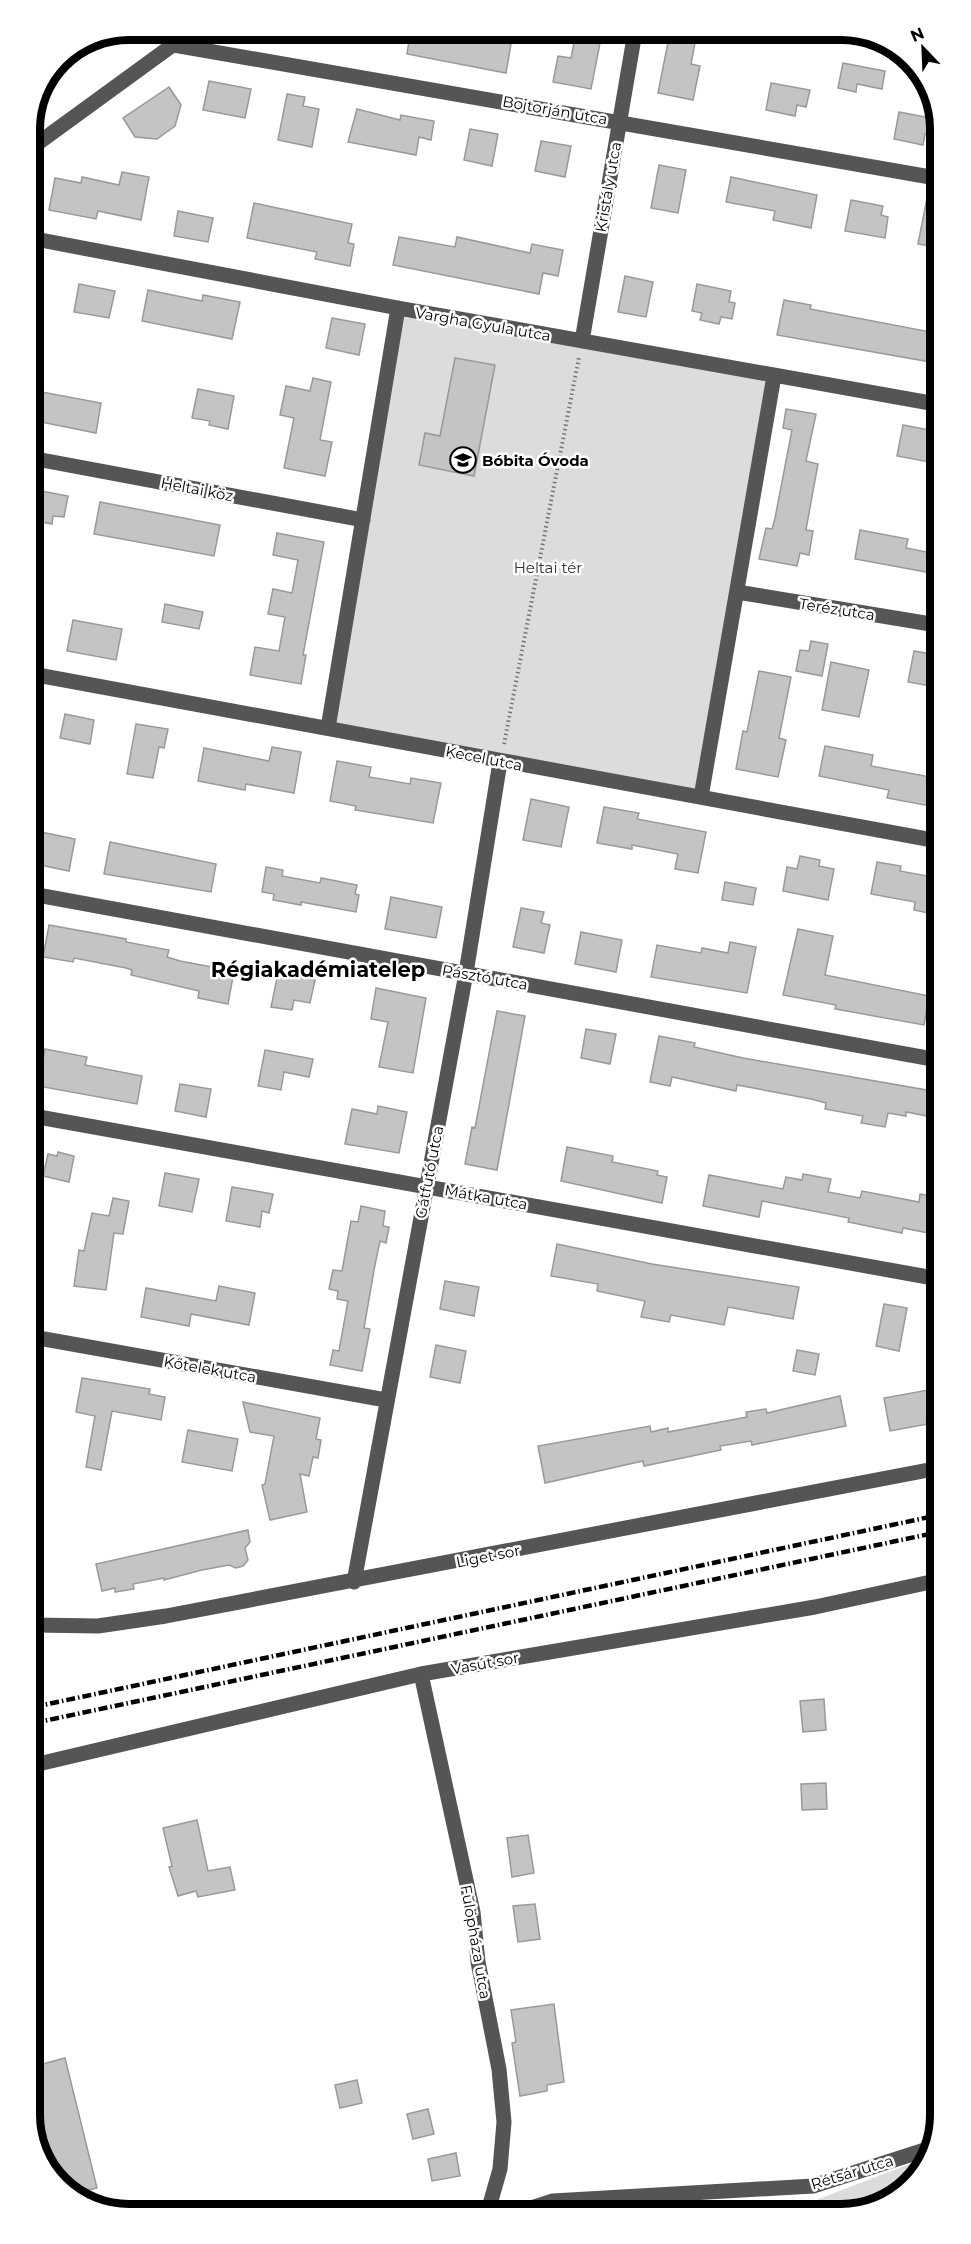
<svg xmlns="http://www.w3.org/2000/svg" width="971" height="2244" font-family="Montserrat,sans-serif">
	<rect width="100%" height="100%" fill="#fff"/>
	<path fill="#dcdcdc" d="M398,308L774,376L701,797L328,728Z
		M928,2157L924,2170L874,2209L669,2210L816,2200Z"/>
	<path fill="#c4c4c4" stroke="#999" stroke-width="1.5" d="M670,32H697L691,64L700,66L693,100L658,93Z
		M576,33L601,38L591,89L553,82L558,56L571,58Z
		M410,34H502L501,42L511,44L506,73L407,54Z
		M843,63L885,71L882,89L857,84L856,92L838,88Z
		M209,81L251,89L245,118L203,110Z
		M771,83L810,90L806,107L797,105L795,116L766,110Z
		M169,87L181,105L175,126L157,139L135,137L123,118Z
		M287,94L305,97L303,106L319,109L312,147L278,140Z
		M357,109L400,120L401,115L434,121L431,140L419,137L416,155L348,142Z
		M899,112L936,119L933,135L925,134L923,145L894,139Z
		M470,129L498,134L492,166L464,160Z
		M541,141L571,146L565,177L535,171Z
		M659,165L686,170L678,213L651,208Z
		M122,172L149,177L141,220L98,211L96,219L49,210L55,178L81,183L82,177L119,185Z
		M731,177L817,195L811,228L773,220L775,211L726,202Z
		M928,193L936,194V247L918,244Z
		M851,200L883,206L881,215L888,217L885,238L845,231Z
		M254,203L352,224L348,243L354,244L350,266L315,259L317,252L247,238Z
		M178,211L213,218L208,242L174,236Z
		M399,237L455,247L457,237L530,253L532,244L563,250L558,276L543,273L539,294L393,265Z
		M625,276L653,282L646,317L618,312Z
		M79,284L115,291L109,318L74,312Z
		M697,284L731,291L729,302L735,303L732,319L721,317L719,324L700,320L702,313L692,311Z
		M148,290L202,301L203,295L240,302L232,339L142,321Z
		M784,300L811,305L810,309L936,333V363L777,335Z
		M332,318L365,324L359,355L326,348Z
		M455,358L495,365L474,476L419,465L425,433L440,436Z
		M313,378L331,382L320,440L332,442L325,476L284,468L294,418L280,415L286,386L310,391Z
		M198,389L234,396L228,429L209,425L210,421L192,418Z
		M31,390L101,403L96,433L31,420Z
		M786,409L816,414L806,461L818,464L807,524L806,530L813,531L809,555L800,553L797,566L759,559L766,528L772,529L775,518L792,430L783,428Z
		M903,425L935,431L929,462L897,456Z
		M31,489L68,496L64,517L53,516L52,524L31,520Z
		M100,502L220,525L214,556L94,534Z
		M860,530L908,539L906,548L937,554V574L855,559Z
		M277,533L324,542L303,655H306L301,684L250,675L255,647L279,651L285,617L268,614L273,589L292,593L298,560L273,555Z
		M165,604L203,612L199,629L162,622Z
		M73,620L122,629L116,660L67,651Z
		M811,641L828,644L822,676L796,671L800,650L809,651Z
		M914,651L937,655V687L908,682Z
		M831,662L869,670L859,717L822,710Z
		M759,671L791,677L779,738L786,740L778,777L736,769L743,731L747,732Z
		M65,714L94,720L90,744L60,738Z
		M136,724L168,729L164,748L159,747L153,778L127,774Z
		M825,746L873,755L871,766L936,778L930,806L887,798L889,790L819,776Z
		M272,747L301,752L294,793L246,784L245,790L198,781L204,748L269,761Z
		M337,761L371,767L369,777L410,784L411,778L441,783L433,823L355,810L356,806L330,801Z
		M531,799L569,807L561,847L523,840Z
		M604,807L639,813L637,819L706,832L698,873L675,869L678,854L632,845V849L597,843Z
		M41,832L75,839L69,871L35,864Z
		M110,842L216,864L211,892L104,874Z
		M800,856L820,860L819,866L834,869L828,900L783,891L787,867L797,869Z
		M877,862L901,866L900,871L938,878V915L914,910L915,902L871,894Z
		M266,867L283,870L282,876L320,883L321,878L357,885L355,894L359,895L356,912L301,902V905L273,900L274,894L262,892Z
		M725,882L756,888L753,905L722,900Z
		M391,897L442,907L436,938L385,929Z
		M521,908L544,912L541,923L550,925L544,953L513,947Z
		M49,925L126,939V942L169,950L167,957L180,961L234,971L228,1004L198,998L199,991L131,975L132,970L126,968L74,958L73,962L43,957Z
		M798,929L833,936L825,975L929,996L924,1025L835,1009L836,1005L783,995Z
		M581,932L622,940L616,972L575,964Z
		M730,942L756,947L747,993L651,977L657,945L701,953L702,948L728,953Z
		M278,973L315,980L310,1003L294,1000L292,1010L271,1007Z
		M376,988L426,998L413,1073L379,1067L388,1022L371,1019Z
		M497,1011L525,1016L497,1170L465,1164L472,1127L475,1128Z
		M586,1029L616,1034L610,1064L581,1058Z
		M659,1036L695,1043L694,1047L743,1058L938,1092V1118L906,1112V1116L888,1113L885,1127L861,1123L863,1116L825,1109L826,1103L811,1099L737,1085L736,1091L672,1077L670,1086L650,1082Z
		M45,1049L87,1057L85,1065L142,1076L137,1104L38,1086Z
		M265,1050L313,1059L309,1077L284,1072L281,1090L258,1086Z
		M180,1084L211,1089L206,1117L175,1111Z
		M378,1106L407,1112L399,1153L345,1144L352,1109L377,1114Z
		M567,1147L613,1156L612,1162L658,1171L657,1175L667,1177L662,1203L561,1181Z
		M58,1152L74,1156L69,1182L43,1176L48,1154L57,1156Z
		M165,1173L199,1179L192,1212L159,1206Z
		M803,1174L831,1179L828,1192L860,1198L862,1191L919,1202L920,1194L939,1197V1235L903,1228L902,1233L848,1222L849,1218L762,1201L759,1217L703,1206L709,1175L783,1189L786,1177L802,1180Z
		M232,1187L273,1194L269,1213L262,1211L260,1227L226,1221Z
		M113,1198L129,1201L123,1234L114,1233L106,1290L74,1286L79,1250L84,1251L92,1213L109,1216Z
		M361,1206L385,1211L383,1226L389,1227L386,1243L380,1241L374,1270L364,1328L370,1329L362,1371L330,1365L333,1350L339,1351L348,1301L337,1299L338,1291L329,1289L333,1270L342,1271L351,1221L358,1222Z
		M557,1244L652,1264L799,1287L793,1319L728,1307L724,1325L671,1315L669,1322L641,1317L645,1301L597,1291L598,1284L551,1276Z
		M445,1281L479,1287L474,1316L440,1309Z
		M219,1286L255,1293L249,1325L191,1314L189,1326L141,1317L146,1288L216,1301Z
		M884,1304L907,1308L899,1351L876,1346Z
		M436,1345L466,1351L460,1383L430,1377Z
		M797,1350L819,1354L815,1375L793,1371Z
		M82,1378L150,1389L149,1394L165,1397L161,1420L112,1411L101,1470L86,1467L95,1416L76,1412Z
		M928,1390L934,1423L890,1431L884,1398Z
		M840,1396L846,1426L752,1445L751,1441L720,1446L721,1450L644,1466L643,1461L545,1483L538,1446L650,1426L651,1432L668,1428V1432L747,1417L746,1412L766,1409L767,1413Z
		M243,1402L320,1418L316,1439L321,1440L318,1458L313,1457L309,1476L300,1474L307,1512L270,1520L262,1485L265,1484L274,1436L250,1432Z
		M188,1430L238,1439L232,1471L182,1462Z
		M248,1530L250,1542L245,1548L248,1560L243,1566L236,1568L229,1565L202,1570L164,1580V1578L133,1584L134,1589L115,1592V1588L102,1591L96,1564Z
		M824,1699L826,1730L803,1732L800,1701Z
		M826,1783L827,1809L802,1810L801,1784Z
		M197,1820L208,1871L230,1867L235,1890L198,1897L196,1891L178,1896L169,1867L172,1866L163,1828Z
		M528,1835L534,1873L512,1877L507,1838Z
		M535,1904L540,1939L518,1942L513,1906Z
		M554,2004L564,2082L547,2085V2091L520,2096L512,2043L516,2042L511,2010Z
		M65,2058L97,2188L71,2194L50,2167L35,2109V2066Z
		M357,2080L362,2103L340,2108L335,2085Z
		M428,2109L434,2134L413,2139L407,2114Z
		M456,2153L460,2176L432,2181L428,2159Z"/>
	<g fill="none" stroke-linecap="round" stroke-linejoin="round">
		<path stroke="#777" stroke-width="4" stroke-dasharray="1.5 3" stroke-linecap="butt" d="M504,744L579,357"/>
		<path stroke="#555" stroke-width="15" d="M174,45L936,178
			M30,149L181,39
			M30,238L398,308L936,404
			M582,341L635,32
			M31,458L363,520
			M737,592L937,625
			M32,674L938,841
			M328,728L398,308
			M701,797L774,376
			M32,894L938,1060
			M33,1116L939,1279
			M33,1337L386,1400
			M354,1582L466,973L500,762
			M34,1625L98,1626L166,1616L939,1468
			M421,1674L473,1912L478,1962L499,2069L504,2122L500,2169L488,2211
			M34,1765L421,1674L815,1607L940,1580
			M522,2211L553,2201L813,2186L931,2148"/>
		<path stroke="#000" stroke-width="4.5" stroke-dasharray="9 3 1.5 3" stroke-linecap="butt" d="M34,1707L939,1515
			M34,1723L939,1532"/>
	</g>
	<defs>
		<g id="school-ring" transform="scale(1.35)"><circle r="9.5" fill="#fff" stroke="#000" stroke-width="1.5"/><path d="M0-5L7-2L0 1L-7-2ZM-4 1L0 2.5L4 1V4Q0 6-4 4Z" fill="#000"/></g>
	</defs>
	<g fill-rule="evenodd">
		<use href="#school-ring" x="463" y="460"/>
	</g>
	<g text-anchor="middle" dominant-baseline="central" stroke-width="5" stroke-linejoin="round" paint-order="stroke">
		<g font-size="15" fill="#000" stroke="#fff">
			<text transform="translate(555 110) rotate(10)">Bojtorján utca</text>
			<text transform="translate(608 187) rotate(-80)">Kristály utca</text>
			<text transform="translate(483 324) rotate(10)">Vargha Gyula utca</text>
			<text transform="translate(197 489) rotate(11)">Heltai köz</text>
			<text transform="translate(837 609) rotate(9)">Teréz utca</text>
			<text transform="translate(484 758) rotate(11)">Kecel utca</text>
			<text transform="translate(485 977) rotate(10)">Pásztó utca</text>
			<text transform="translate(429 1172) rotate(-79)">Gátfutó utca</text>
			<text transform="translate(486 1197) rotate(10)">Mátka utca</text>
			<text transform="translate(210 1369) rotate(10)">Kőtelek utca</text>
			<text transform="translate(488 1556) rotate(-11)">Liget sor</text>
			<text transform="translate(485 1663) rotate(-10)">Vasút sor</text>
			<text transform="translate(476 1942) rotate(80)">Fülöpháza utca</text>
			<text transform="translate(852 2172) rotate(-17)">Rétsár utca</text>
		</g>
		<g font-size="15" font-weight="bold" fill="#000" stroke="#fff" text-anchor="start">
			<text x="482" y="460">Bóbita Óvoda</text>
		</g>
		<g font-size="15" fill="#333" stroke="#fff">
			<text x="548" y="567">Heltai tér</text>
		</g>
		<g font-size="21" font-weight="bold" fill="#000" stroke="#fff">
			<text x="318" y="969">Régiakadémiatelep</text>
		</g>
	</g>
	<path d="M0 0H971V2244H0ZM129 40H841A89 89 0 0 1 930 129V2115A89 89 0 0 1 841 2204H129A89 89 0 0 1 40 2115V129A89 89 0 0 1 129 40Z" fill="#fff" fill-rule="evenodd"/>
	<path fill="none" stroke="#000" stroke-width="8" d="M129 40H841A89 89 0 0 1 930 129V2115A89 89 0 0 1 841 2204H129A89 89 0 0 1 40 2115V129A89 89 0 0 1 129 40Z"/>
	<g transform="translate(923 48) rotate(337)" stroke="#ffffff" stroke-width="4.5" paint-order="stroke">
	<path d="M0-4.5L10 22L0 15L-10 22Z" fill="#000000"/>
	<text y="-9" font-size="16" font-weight="bold" text-anchor="middle" fill="#000000">N</text>
	</g>
</svg>
